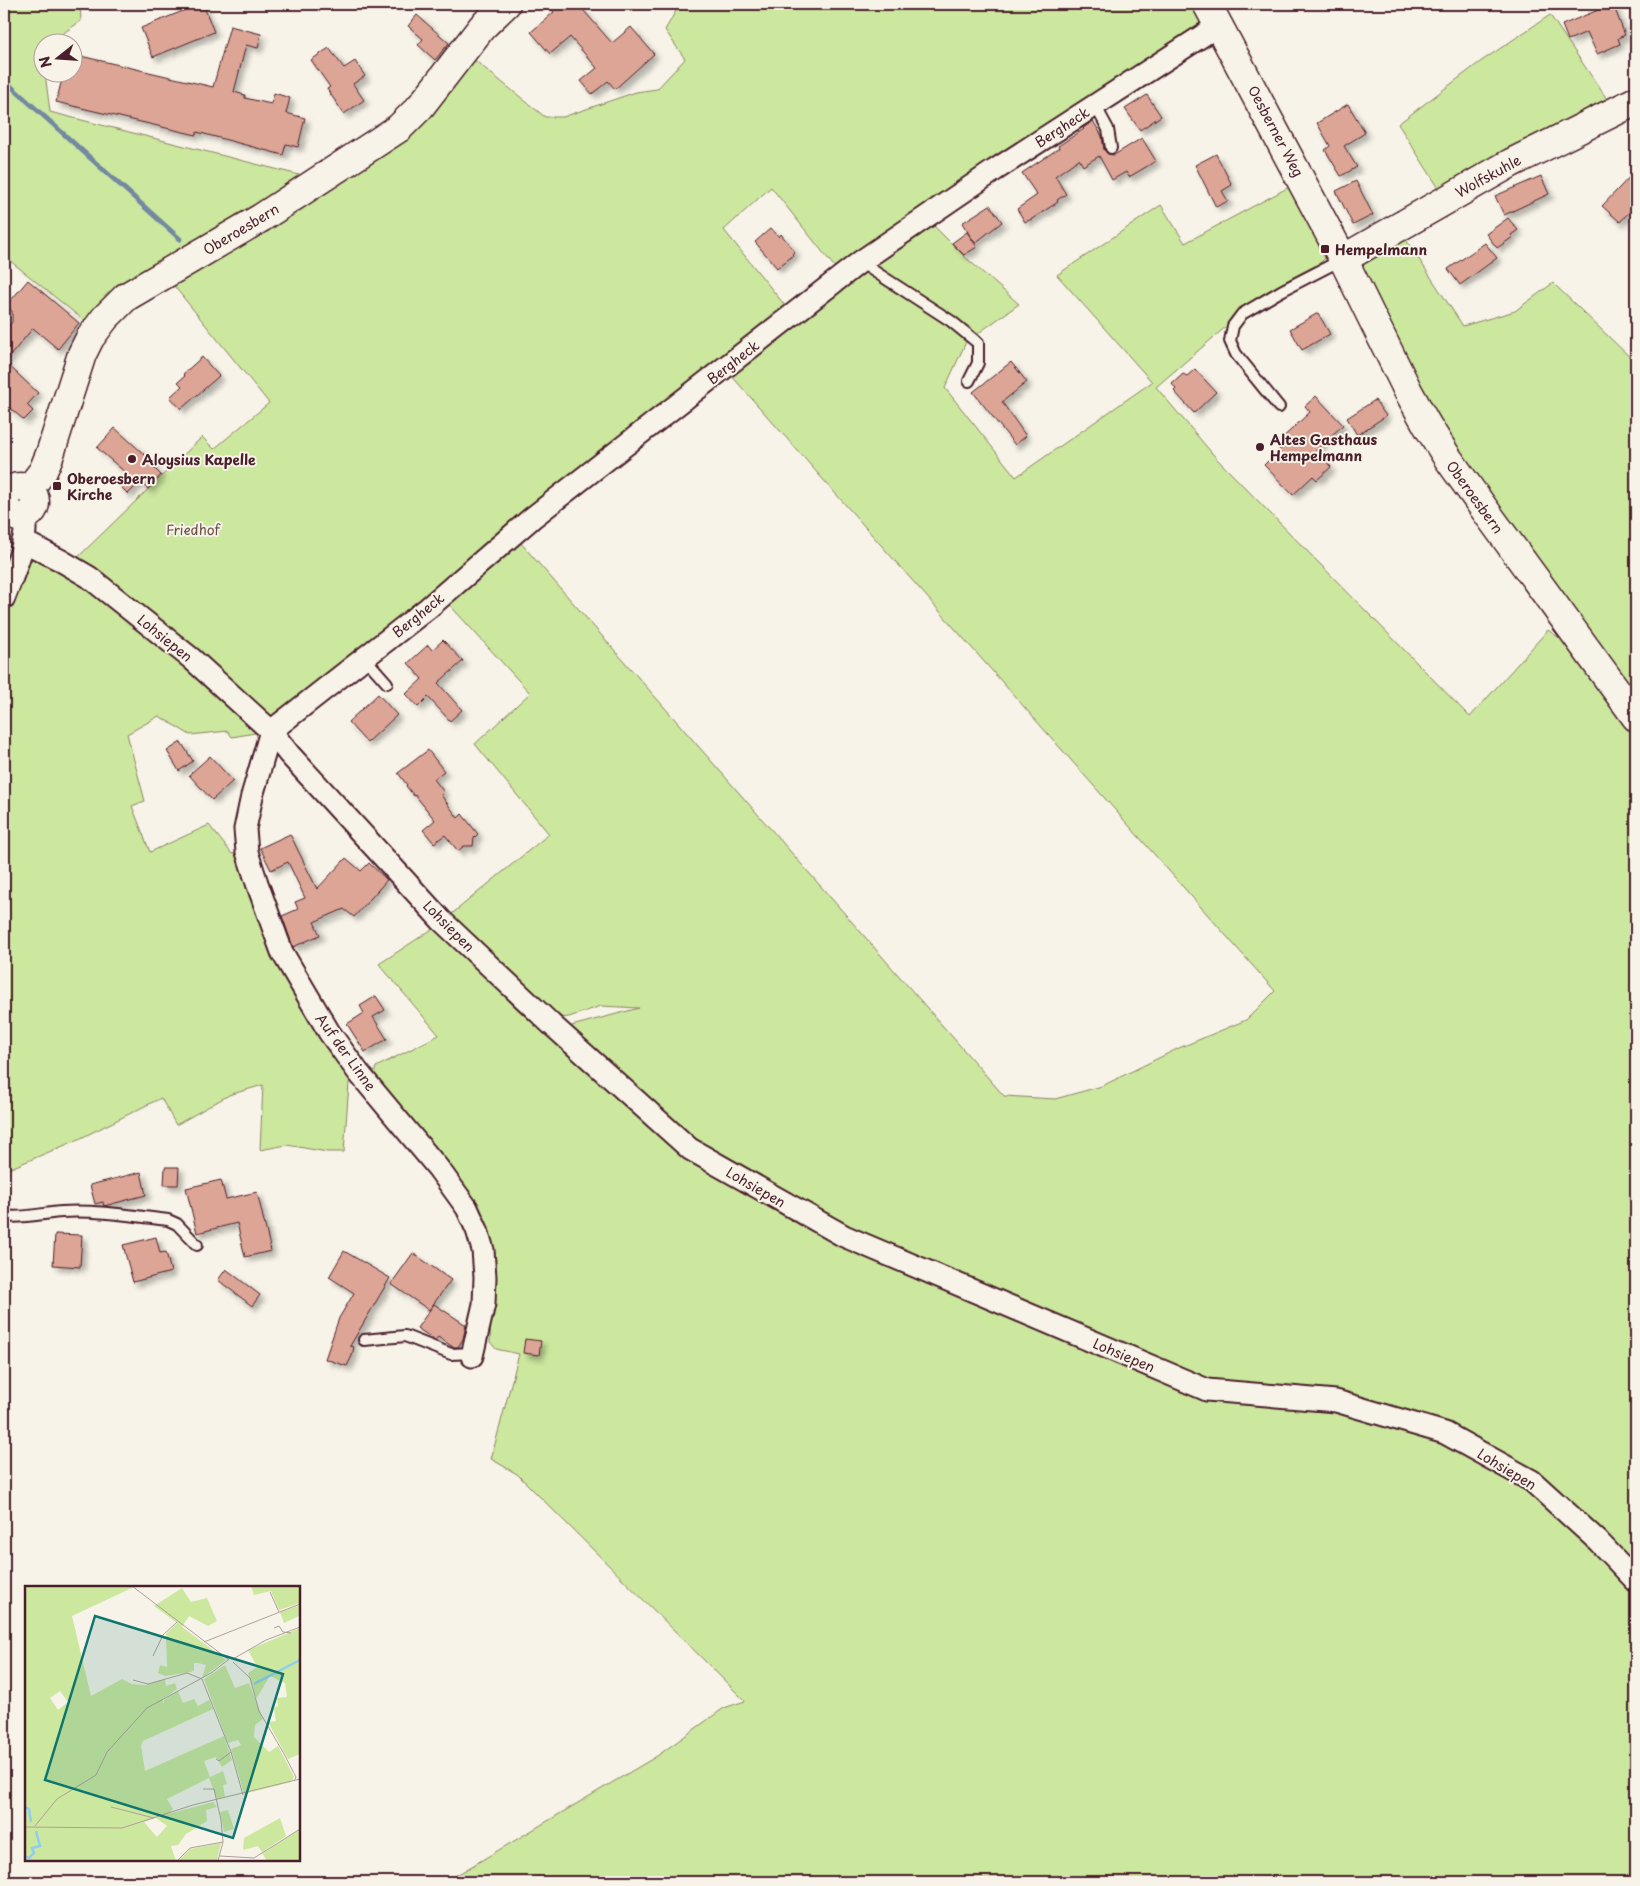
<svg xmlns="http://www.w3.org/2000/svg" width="1640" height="1886" font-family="'Playpen Sans',sans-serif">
	<defs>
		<filter id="shadow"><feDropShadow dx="4.5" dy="4.5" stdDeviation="2.5" flood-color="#0004"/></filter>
	</defs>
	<rect width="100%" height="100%" fill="#f7f3e8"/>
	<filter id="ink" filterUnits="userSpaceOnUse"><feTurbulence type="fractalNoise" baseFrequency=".02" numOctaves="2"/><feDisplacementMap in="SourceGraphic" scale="10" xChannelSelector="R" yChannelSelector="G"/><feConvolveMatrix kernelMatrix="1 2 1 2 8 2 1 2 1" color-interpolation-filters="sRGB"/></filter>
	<g filter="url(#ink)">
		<path fill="#cce79e" stroke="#8b8364" d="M4,4H80L81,21L50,42H42V72L45,73L50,112L307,177L87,323L9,260L4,265Z
			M680,4H1200L1211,23L837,270L771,187L724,230L787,308L281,716L264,715L75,560L202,437L214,449L269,403L174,286L314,200L472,58L545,117H563L636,92L657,89L685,59L665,30Z
			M1550,15L1609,102L1440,190L1398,124L1480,62Z
			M1291,186L1329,252L1325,258L1320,263C1297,276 1238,302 1228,325L1156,387L1217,459L1470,717L1548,630L1574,648L1450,445L1362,275L1363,266L1367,258L1403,235L1463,326L1515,311L1553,283L1636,363V1882H445L657,1756L724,1708L745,1701L517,1474L491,1459L519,1354L496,1349L490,1342L492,1291L491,1259L372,1082L376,1067L439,1035L379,964L437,926L668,1143L564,1028L639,1008L601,1006L569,1017L560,1018L448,917L549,834L475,744L530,693L446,601L519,541L1004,1096L1055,1099L1102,1086L1179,1048L1246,1020L1275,991L729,373L867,265L931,223L964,256L1019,304L966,342L945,388L1016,477L1152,382L1057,275L1161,205L1185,243Z
			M33,559C48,558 61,571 73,579C141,624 201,678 261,732L232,737L228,731L190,735L159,716L127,734L145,801L132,806L150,852L209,825L232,854L241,851L352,1075L349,1083L344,1152H327L287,1145L260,1150L263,1085L229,1095L176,1125L161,1098L75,1141L4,1171V618L22,566Z"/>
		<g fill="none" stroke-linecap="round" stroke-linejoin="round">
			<path stroke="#7388a1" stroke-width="5" d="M4,80L180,239"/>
		</g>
		<path fill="#dca595" stroke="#4a1f2b" filter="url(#shadow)" d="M200,4H203L214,32L153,57L141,28Z
			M547,4H578L612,43L631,27L654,54L615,89L608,81L592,94L581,81L597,68L570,37L550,54L531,32L554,12Z
			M1596,4H1613L1625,35L1618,38L1620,44L1597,54L1587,32L1568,40L1562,25L1598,10Z
			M417,15L449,43L435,60L418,45L423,39L408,26Z
			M230,26L261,34L258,48L246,45L234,92L245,95V98L271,104L274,93L290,98L286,113L305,118L298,147L286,144L283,155L197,132L196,135L56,102L64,72H72V54L213,87Z
			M329,48L344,68L355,61L365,76L353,84L364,100L344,114L327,89L330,87L311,60Z
			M1147,95L1161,116L1140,130L1125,109Z
			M1348,104L1365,133L1344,146L1357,167L1341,176L1325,150L1330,146L1317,123Z
			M1093,121L1102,136L1104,150L1108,154L1114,155L1142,138L1156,161L1129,177L1126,172L1112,180L1099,156L1083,166L1079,159L1055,176L1066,194L1057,200L1058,202L1032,219L1025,222L1017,209L1037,195L1022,173L1059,148L1058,146L1084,129L1083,128Z
			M1216,154L1232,185L1222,191L1228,201L1216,207L1195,165Z
			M1636,170V205L1620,222L1602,206Z
			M1541,176L1549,194L1504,215L1495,196Z
			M1356,181L1373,215L1353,225L1336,191Z
			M990,205L1002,222L975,243L962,223Z
			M1508,218L1518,230L1511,235L1513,237L1497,248L1486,234Z
			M771,228L779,237L781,234L795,252L793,253L794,255L777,268L755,242Z
			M967,232L977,247L964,255L952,243Z
			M1485,243L1497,258L1460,285L1448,269Z
			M28,280L79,323L58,349L33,328L5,362L38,393L27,405L33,411L24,420L4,403V331L12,322V311L6,306Z
			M1318,313L1330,334L1302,350L1290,329Z
			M202,357L219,376L181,409L170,397L182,386L178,382L185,376L183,374Z
			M1011,362L1027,382L1002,402L1026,436L1015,445L973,392Z
			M1195,369L1216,392L1194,413L1174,391L1176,389L1172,384L1183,374L1187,376Z
			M1316,396L1343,425L1316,450L1331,467L1317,480L1313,476L1293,495L1264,465L1281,448L1277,443L1310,412L1305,406Z
			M1375,400L1386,416L1357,435L1347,418Z
			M115,428L155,464L153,467L161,475L148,489L140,482L128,494L118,484L127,474L97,448Z
			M443,640L463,661L438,683L462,710L450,721L428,697L418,707L406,694L422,679L408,663L428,645L432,650Z
			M378,694L397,715L367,743L348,722Z
			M181,742L193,761L179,771L167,751Z
			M428,750L444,771L434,779L444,792L441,795L458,818L462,814L478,834L474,838L473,846H464L458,851L445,835L434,843L423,830L435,820L415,795L414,796L406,786L407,785L398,773Z
			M210,756L233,781L212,800L189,775Z
			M290,834L317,889L346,858L361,871L369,863L387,880L354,917L344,909L314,922L320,935L293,947L282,916L298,909L295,902L305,898L288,862L271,870L260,848Z
			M376,996L385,1010L373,1017L387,1039L365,1052L347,1024L364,1013L360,1006Z
			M165,1167H179L178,1185H164Z
			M141,1172L146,1195L104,1206L103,1202L95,1204L90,1185Z
			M221,1180L226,1199L257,1192L271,1251L245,1257L237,1223L197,1233L186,1188Z
			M55,1234L82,1235L80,1267L53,1265Z
			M156,1237L160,1253L166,1252L171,1272L133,1282L123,1245Z
			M344,1251L390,1278L350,1346L354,1347L352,1356L347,1366L325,1359L339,1318L354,1293L329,1277Z
			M413,1253L451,1280L429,1310L391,1284Z
			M226,1269L260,1295L252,1306L218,1280Z
			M434,1304L466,1325L463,1339L458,1347H453L438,1337L435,1340L417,1328Z
			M525,1339L541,1341L539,1355L523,1353Z"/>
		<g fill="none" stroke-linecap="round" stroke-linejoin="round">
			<g stroke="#4a1f2b" stroke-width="14">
				<path id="lane" d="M1095,105L1108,129L1111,148
					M860,262L951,321L978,343V363L969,381
					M1279,407L1236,354L1230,341L1233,326L1242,314L1281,291L1343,259
					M365,658L387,683
					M4,1216C23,1219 43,1213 62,1212C97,1210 133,1216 168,1220L177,1224L197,1245
					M364,1340L405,1336L451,1354L473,1353"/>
			</g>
			<g stroke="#4a1f2b" stroke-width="25">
				<path id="street" d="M23,541L60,560L89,577L192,659L271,731L289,754L441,920L551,1024L690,1149L844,1236L1207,1390L1336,1401L1445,1433L1532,1481L1598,1541L1636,1581
					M4,598C12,576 30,538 24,516
					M271,731L428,608L532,518L860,262L995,170L1219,25
					M271,731L252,796L245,829L247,852L257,883L282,952L329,1032L358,1072L438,1168L467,1208L477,1230L483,1250L485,1277L484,1304L472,1356"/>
			</g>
			<g stroke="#4a1f2b" stroke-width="31">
				<path id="secondary" d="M1207,4L1343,259L1408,391L1427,425L1447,457L1490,517L1636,717
					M1343,259L1511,163L1636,101
					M5 502a15 15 0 1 1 30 0a15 15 0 1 1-30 0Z
					M29,489L43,471L50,454L82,354L90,338L105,318L126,297L261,218L399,128L420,107L482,27L506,4"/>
			</g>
			<use href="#lane" stroke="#f7f3e8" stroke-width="10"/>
			<use href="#street" stroke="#f7f3e8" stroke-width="21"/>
			<use href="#secondary" stroke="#f7f3e8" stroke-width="28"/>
		</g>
	</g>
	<g fill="#4a1f2b" stroke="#f7f3e8" stroke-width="2">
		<rect x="1320" y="244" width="10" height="10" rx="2.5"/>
		<circle cx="1260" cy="447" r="5"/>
		<circle cx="132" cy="459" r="5"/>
		<rect x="52" y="481" width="10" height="10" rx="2.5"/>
	</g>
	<g text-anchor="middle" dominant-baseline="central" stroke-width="4" stroke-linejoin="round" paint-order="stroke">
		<g font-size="14" fill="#4a1f2b" stroke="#f7f3e8">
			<text transform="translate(1062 127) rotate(-33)">Bergheck</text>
			<text transform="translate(1276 131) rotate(62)">Oesberner Weg</text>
			<text transform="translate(1488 176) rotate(-29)">Wolfskuhle</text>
			<text transform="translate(241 229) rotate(-31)">Oberoesbern</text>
			<text transform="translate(733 362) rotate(-38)">Bergheck</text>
			<text transform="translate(1475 497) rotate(54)">Oberoesbern</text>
			<text transform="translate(418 615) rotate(-39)">Bergheck</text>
			<text transform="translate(165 638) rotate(39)">Lohsiepen</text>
			<text transform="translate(449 926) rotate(45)">Lohsiepen</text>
			<text transform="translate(346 1052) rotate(54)">Auf der Linne</text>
			<text transform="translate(756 1187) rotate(30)">Lohsiepen</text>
			<text transform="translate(1124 1355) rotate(23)">Lohsiepen</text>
			<text transform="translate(1507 1469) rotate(31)">Lohsiepen</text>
		</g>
		<g font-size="14" font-weight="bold" fill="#4a1f2b" stroke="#f7f3e8" text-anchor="start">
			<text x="1335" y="249">Hempelmann</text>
			<text x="1270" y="439">Altes Gasthaus<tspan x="1270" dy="16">Hempelmann</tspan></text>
			<text x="142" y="459">Aloysius Kapelle</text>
			<text x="67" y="478">Oberoesbern<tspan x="67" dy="16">Kirche</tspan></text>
		</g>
		<g font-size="14" fill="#6a5148" stroke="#f7f3e8">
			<text x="193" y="529">Friedhof</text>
		</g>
	</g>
	<g transform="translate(25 1586)">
		<rect width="275" height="275" fill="#f7f3e8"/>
		<path d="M0,0H111L47,30L66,110L97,93L107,98L120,99L140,93L141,100L150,97L152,103L138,113V119L139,114L153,105L158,117L169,113L173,120L184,114L188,123L118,155L116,160L120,185L199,150L207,174L197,181L191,171L179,175L185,191L198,185L202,198L198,199L200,211L192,213L184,192L142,213L148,223L143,228L188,216L192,221L181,224L182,235L161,248L153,259L146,260L151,275H0ZM35,105L43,116L33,124L25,112ZM131,232L142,240L132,251L119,236ZM226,0H275V17L254,24L246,5L229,9ZM157,2L166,16L182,12L192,35L183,40L164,30L157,41L201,74L177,92L181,79L173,77H169V84L166,86L140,90L133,87L135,79L142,81L141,48L152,37L129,20ZM275,19V32L274,30L259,37L255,26ZM275,42V168L263,173L243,136L251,135L249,122L253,120L252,112L262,111L260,97L245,90L231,113L223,87L232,81L223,64ZM200,79L210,102L224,97L238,133L230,139L229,151L244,166L253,160L269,191L266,196L219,208L206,163L216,159L213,154L203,157L179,93ZM203,224L209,243L199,246L195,226ZM255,232L261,250L237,266L233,260L218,264L219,252ZM275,243V275H242L237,267ZM196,257L192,275H153L165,263Z" fill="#cce79e" fill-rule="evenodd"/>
		<path fill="none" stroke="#8fcef0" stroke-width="2.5" d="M229,98L275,74M0,221L4,223L6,236M0,270L4,272L9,267L7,262L15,260L11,245"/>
		<path fill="none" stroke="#b29e9c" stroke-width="1" d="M107,0L204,74M245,6L254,26M249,42L254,40L258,46L266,47M179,56L275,18M128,70L138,49L152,36M208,73L241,54L275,41M208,76L225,92L234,125L258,166L271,191L269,195M177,93L206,166L218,209M108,94L123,98L162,87L177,93M191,173L194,175L206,166M178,203H189L196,234L198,256L193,275M86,221L129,232M10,240L32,213L71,189L82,166L122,122L186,87L203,74M0,241L97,242L168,219L275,193M195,270L229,272L275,243M152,275L165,262L198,256"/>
		<path fill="#0f766e" fill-opacity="0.15" stroke="#0f766e" stroke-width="2.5" d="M70,30L258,88L208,252L20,194Z"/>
		<rect width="275" height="275" fill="none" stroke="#4a1f2b" stroke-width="2.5"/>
	</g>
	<rect width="1640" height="1886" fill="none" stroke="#f7f3e8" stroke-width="20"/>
	<rect x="10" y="10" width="1620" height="1866" fill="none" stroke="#4a1f2b" stroke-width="2" filter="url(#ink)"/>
	<g transform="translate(58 58) rotate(253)"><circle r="24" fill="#f7f3e8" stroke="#b29e9c"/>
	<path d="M0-4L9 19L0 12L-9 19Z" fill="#4a1f2b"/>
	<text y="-8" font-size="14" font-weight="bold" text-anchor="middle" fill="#4a1f2b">N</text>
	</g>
</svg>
